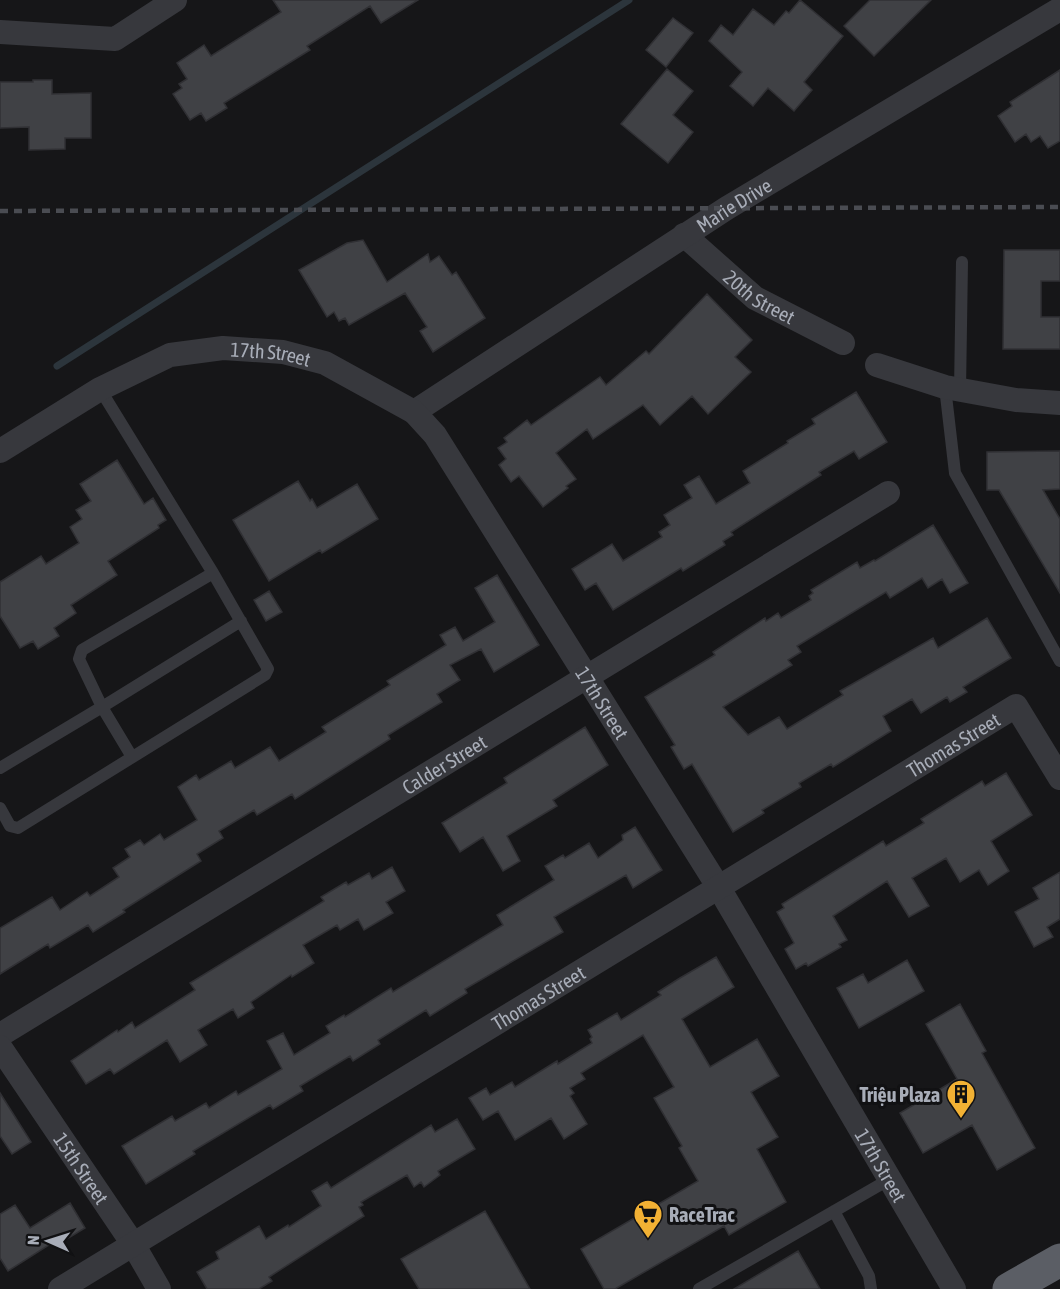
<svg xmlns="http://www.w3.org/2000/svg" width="1060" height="1289" font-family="'Asap Condensed',sans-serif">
	<rect width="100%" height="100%" fill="#161618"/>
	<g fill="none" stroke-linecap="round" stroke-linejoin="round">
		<path stroke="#2c353c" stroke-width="7" d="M57,366L629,0"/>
	</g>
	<path fill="#404145" stroke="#303034" stroke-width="1.5" d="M273,0H418L381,23L370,6L307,46L310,50L224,103L227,108L206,121L201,113L190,120L173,94L182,88L179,84L187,79L177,63L204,45L211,56L281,12Z
		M800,0L843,36L804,82L812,90L794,111L768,88L753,106L730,86L742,72L709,41L721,25L733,35L753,9L774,25L786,11L789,13Z
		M870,0H931L874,56L844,26Z
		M673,18L693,33L666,67L646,50Z
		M667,69L693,91L673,115L693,132L668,163L621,124Z
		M1060,70V141L1048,148L1040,136L1031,142L1026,134L1015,142L998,116L1012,106L1010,102Z
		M33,80H52V94L91,93V138H65V149L29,150V127L0,128V82H33Z
		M363,240L387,282L428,254L430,262L439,256L452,275L456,272L485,318L433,352L420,331L427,327L405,293L349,325L345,318L339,321L334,312L327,317L299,270L347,243Z
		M1004,250H1060V281H1041V317H1060V349H1003Z
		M707,294L752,340L735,357L751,372L708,414L692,396L660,425L643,405L593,439L587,429L556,453L576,479L566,486L568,488L543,507L519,476L511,482L499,465L506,459L498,448L507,442L504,438L527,420L531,425L600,377L606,385L646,351L649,354Z
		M856,392L887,442L859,459L854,451L819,472L821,475L731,532L733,535L723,541L725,545L683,571L681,568L613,610L596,583L585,590L572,569L612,544L623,561L662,537L659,532L670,525L664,515L692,498L684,485L699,476L716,504L750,483L743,471L788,443L787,441L815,424L812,419Z
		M1060,451V489L1043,490L1060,519V593L999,490H987V452Z
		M117,460L144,504L153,498L166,520L158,525L159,528L108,561L117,575L71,605L76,613L54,628L59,636L38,649L33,641L20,648L0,616V582L41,556L46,564L79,543L70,527L82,519L76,510L91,501L80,484Z
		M298,481L310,501L312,499L317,508L357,484L378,519L322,553L320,550L269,581L233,520Z
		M933,525L968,583L950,593L942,579L928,588L922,578L890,598L886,592L797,646L801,652L788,660L792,665L723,707L748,735L779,717L787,729L843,695L840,691L933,638L938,648L987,618L1011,658L963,687L967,692L950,702L947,697L921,713L912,699L883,716L891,731L833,767L831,764L799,783L801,787L762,810L764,813L733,832L692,764L684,769L671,747L675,745L645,697L715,655L713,652L765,618L766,621L778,613L781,618L811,600L809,596L813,593L811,590L857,562L860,568L874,560L875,561Z
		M497,575L539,645L494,672L481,649L450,665L460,680L437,694L442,702L388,735L390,739L295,799L292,794L257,815L254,810L219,831L223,838L197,854L201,861L123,910L125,912L93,932L88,925L50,948L48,944L0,974V928L52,897L60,910L87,892L90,896L119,877L113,868L130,857L125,849L140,840L144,845L160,834L164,840L197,820L178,787L196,775L199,780L231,761L235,768L270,747L279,761L326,732L322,727L390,685L387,681L446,645L440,635L455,627L463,641L495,622L475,588Z
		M269,591L282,612L266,621L254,600Z
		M585,727L608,765L553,800L557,806L507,836L520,861L503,871L483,837L460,852L442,823L507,783L504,778Z
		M1006,773L1032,815L991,841L1009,871L988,885L979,870L960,882L946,858L912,878L929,906L909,917L887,881L833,916L847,940L839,944L841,947L808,966L806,963L796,969L785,949L794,943L777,912L784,908L782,904L883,841L886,846L924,823L921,819L982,781L985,786Z
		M635,827L662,870L633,888L626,875L554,917L563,932L465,989L467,993L430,1016L426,1010L378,1040L380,1044L353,1061L350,1056L300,1086L303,1091L273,1109L270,1105L193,1151L195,1154L146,1184L122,1146L172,1116L175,1121L206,1103L209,1108L236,1091L238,1095L282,1069L267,1041L283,1033L294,1055L330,1033L326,1026L344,1015L345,1017L391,988L393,992L503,925L497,915L554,880L545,866L563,855L565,858L589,843L598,858L623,840L622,835Z
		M392,867L405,891L386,902L393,913L364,930L358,919L340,930L337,925L303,945L314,963L292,977L291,975L251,1002L254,1008L238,1018L233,1009L198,1030L207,1045L180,1062L167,1040L114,1074L110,1069L86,1084L71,1061L117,1030L118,1032L132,1022L135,1028L195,990L190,983L324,901L321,897L346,882L348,885L369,873L372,879Z
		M1060,872V919L1047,927L1053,937L1034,947L1015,912L1039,899L1033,888Z
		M716,957L734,987L682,1019L710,1067L757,1039L774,1068L779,1076L751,1092L778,1137L757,1149L786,1202L729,1235L724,1226L615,1289H604L581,1249L698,1181L679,1148L682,1146L654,1098L674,1087L643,1035L581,1073L585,1079L570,1088L574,1093L570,1096L587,1124L564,1139L551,1118L515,1140L498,1111L483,1120L469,1098L486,1088L490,1095L512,1082L515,1087L557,1061L558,1064L592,1043L590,1039L592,1037L588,1030L617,1013L621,1020L661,995L658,992L680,978Z
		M907,960L924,991L859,1028L837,988L863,974L868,983Z
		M960,1004L986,1051L982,1053L1035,1148L997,1170L972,1125L923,1153L900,1113L957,1079L926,1024Z
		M0,1093L31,1142L12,1154L0,1136Z
		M457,1119L475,1149L438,1171L440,1175L424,1187L421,1182L414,1187L407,1175L361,1202L363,1205L359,1207L364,1216L269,1277L272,1281L259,1289H207L197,1272L219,1259L216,1252L259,1226L266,1239L288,1225L289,1227L321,1206L312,1191L327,1182L331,1188L431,1125L435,1132Z
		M70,1203L85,1228L57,1245L55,1241L8,1271L0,1258V1214L15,1205L30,1228Z
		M485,1211L530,1289H419L401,1259Z
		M798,1251L820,1289H734Z"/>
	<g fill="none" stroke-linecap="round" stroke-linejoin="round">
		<path stroke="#37383d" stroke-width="12" d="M945,387L955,473L1060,661
			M960,390L962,262
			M213,573L82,650L79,659L102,707L241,621
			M0,768L102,707L132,757
			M0,808L10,826L18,828L265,675L268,669L213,573L100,389
			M834,1211L869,1276L871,1289
			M699,1289L890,1179"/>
		<g stroke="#37383d" stroke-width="24">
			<path d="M0,32L115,39L175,0"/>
			<path id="s1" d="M684,235L755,298L843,343"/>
			<path d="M877,365L945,387L1016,400L1060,403"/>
			<path id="s2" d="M414,412L727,208L1060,9"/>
			<path id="s3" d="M0,451L100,389L170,355L223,348L283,352L325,363L414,412L435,435L719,888L954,1289"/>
			<path id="s4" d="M0,1035L888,493"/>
			<path id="s5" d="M0,1047L133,1244L159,1289"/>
			<path id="s6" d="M60,1289L1016,706L1060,778"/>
		</g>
		<path stroke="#5b5e65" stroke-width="33" d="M1009,1289L1060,1260"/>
		<path stroke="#4a4c52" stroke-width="4.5" stroke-dasharray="8 6" stroke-linecap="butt" d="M0,211L1060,207"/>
	</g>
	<defs>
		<g id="building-pin" transform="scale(1.5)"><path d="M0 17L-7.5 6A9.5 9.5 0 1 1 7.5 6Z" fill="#f2b134" stroke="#111113"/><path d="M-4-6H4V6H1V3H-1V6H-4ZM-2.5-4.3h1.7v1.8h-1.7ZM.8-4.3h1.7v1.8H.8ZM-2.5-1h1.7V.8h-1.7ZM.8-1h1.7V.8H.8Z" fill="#111"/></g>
		<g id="supermarket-pin" transform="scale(1.5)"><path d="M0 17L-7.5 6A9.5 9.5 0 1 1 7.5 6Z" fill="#f2b134" stroke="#111113"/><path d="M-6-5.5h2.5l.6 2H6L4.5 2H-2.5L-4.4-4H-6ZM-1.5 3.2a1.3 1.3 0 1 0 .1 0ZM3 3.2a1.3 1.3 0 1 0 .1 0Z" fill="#111"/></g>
	</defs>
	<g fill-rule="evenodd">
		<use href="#building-pin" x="961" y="1094"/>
		<use href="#supermarket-pin" x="648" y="1214"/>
	</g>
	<g text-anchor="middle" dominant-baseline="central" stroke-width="6" stroke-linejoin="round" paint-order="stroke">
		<g font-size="20" fill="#a8adb8" stroke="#111113">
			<text stroke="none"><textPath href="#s2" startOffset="381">Marie Drive</textPath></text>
			<text stroke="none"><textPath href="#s1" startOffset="98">20th Street</textPath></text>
			<text stroke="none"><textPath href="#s3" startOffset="297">17th Street</textPath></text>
			<text stroke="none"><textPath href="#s3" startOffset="801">17th Street</textPath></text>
			<text stroke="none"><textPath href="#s6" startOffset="1046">Thomas Street</textPath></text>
			<text stroke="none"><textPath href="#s4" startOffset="520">Calder Street</textPath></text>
			<text stroke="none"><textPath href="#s6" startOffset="560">Thomas Street</textPath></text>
			<text stroke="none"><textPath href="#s3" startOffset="1341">17th Street</textPath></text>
			<text stroke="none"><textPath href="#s5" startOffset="146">15th Street</textPath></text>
		</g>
		<g font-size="20" font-weight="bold" fill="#a8adb8" stroke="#111113" text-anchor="end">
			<text x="940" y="1094">Triệu Plaza</text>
			<text x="669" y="1214" text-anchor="start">RaceTrac</text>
		</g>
	</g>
	<g transform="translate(48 1241) rotate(273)" stroke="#111113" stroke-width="4.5" paint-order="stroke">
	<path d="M0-4.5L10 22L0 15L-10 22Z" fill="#a8adb8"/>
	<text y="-9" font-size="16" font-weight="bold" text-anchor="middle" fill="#a8adb8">N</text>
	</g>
</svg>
